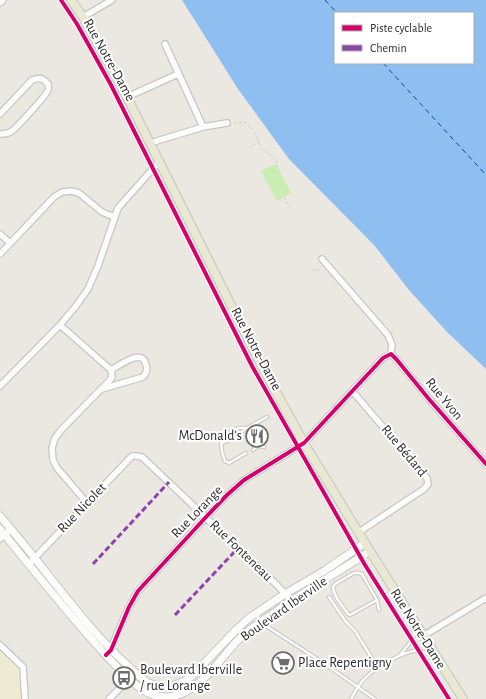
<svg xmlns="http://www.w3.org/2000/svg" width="486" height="699" font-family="'Alegreya Sans',sans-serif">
	<rect width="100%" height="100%" fill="#eae8e0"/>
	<path fill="#eeebd4" d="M0,645L23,667L25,699H0Z"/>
	<path fill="#caedb4" d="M276,164L291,193L277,201L261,171Z"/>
	<path fill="#8fbff1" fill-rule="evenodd" d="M182,0H486V369L447,332L409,290L374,245L289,159L238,89ZM335,13H473V63H335Z"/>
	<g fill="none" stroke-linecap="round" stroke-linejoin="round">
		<path stroke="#0346a8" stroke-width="1" stroke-dasharray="5 4" stroke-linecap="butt" d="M325,0L337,13
			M383,63L486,175"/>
		<g stroke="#c7c6c6" stroke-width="4.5">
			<path id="lane" d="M222,443C232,440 239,436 246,428
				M253,450L258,446L264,447
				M246,453L229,463L225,461L222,452L221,443L227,434L238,428H247L267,417
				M329,597L346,622L355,631L378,668
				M377,600L350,615L348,614C343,606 333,596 333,587L335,584L354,573H359L362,574L377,600L379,610
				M257,615L260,622L322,662L375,699
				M400,655L413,639L414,634L412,623
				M351,699C355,692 359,684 365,678C375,668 406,649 420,651C426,652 430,655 434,658"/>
		</g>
		<g stroke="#c7c6c6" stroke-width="8">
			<path id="street" d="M0,3L3,0
				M83,17L112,0
				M165,44L203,127
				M127,97L178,74
				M0,114L32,80C39,77 43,78 48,84C48,86 49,88 48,90C47,95 17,127 12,131C8,134 5,134 0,134
				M150,143L203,127L227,123
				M0,234L10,243
				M0,254L54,197L62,192L71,191L79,193L102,212L114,217
				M322,259L388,335L392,345L391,354
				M60,325L111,370L112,377L110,380L62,429L55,438L52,448L53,460L57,468L64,476L87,503
				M0,386L60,325L76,306L88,289L98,266L118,208L159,162
				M102,389L143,377C146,373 148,370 146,365C143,347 120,365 111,370
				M353,392L427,478L428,484L424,489L359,532
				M0,539L11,529
				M29,564L132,456H136L142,457L278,586L291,601
				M423,636L486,598
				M0,645L23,667L25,699
				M109,652L129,607L138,591L206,517L227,495L244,480L304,443L383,358L391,354L397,360L428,398L486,464
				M109,699L131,677"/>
		</g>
		<g stroke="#c7c6c6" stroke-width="9">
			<path id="secondary" d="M0,516C18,537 35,558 52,580C75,609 98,638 125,663C133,670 141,680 151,684C167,690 178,685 191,677L236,630L249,618L285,594L324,571L365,543
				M0,529C31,567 62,606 95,643C108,658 125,676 140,688C146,693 157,697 165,697C197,697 218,661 237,641C249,629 264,620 278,610C308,589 340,571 370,551"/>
		</g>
		<g stroke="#c5c5c1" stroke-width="10">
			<path id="primary" d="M71,0L83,17L127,97L259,361L304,443L365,543L463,699"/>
		</g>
		<path stroke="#cbcac9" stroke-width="1" stroke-dasharray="3 2" stroke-linecap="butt" d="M234,123L245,122L254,131L259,142L250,147
			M259,143C260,144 261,148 262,149C268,155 276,155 278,165L277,166
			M284,197L289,207
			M312,269L316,271L321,269"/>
		<use href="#lane" stroke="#fcfcfa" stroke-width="2.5"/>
		<use href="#street" stroke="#fcfcfa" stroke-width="5.5"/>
		<use href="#secondary" stroke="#fcfcfa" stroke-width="7"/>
		<use href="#primary" stroke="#e8e8d3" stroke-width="8"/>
		<path stroke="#8e44ad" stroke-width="3" stroke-dasharray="6 3" stroke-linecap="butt" d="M93,564L169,482
			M175,615L238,548"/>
		<g stroke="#fff" stroke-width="6">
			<path id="cycleway" d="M61,0L77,24L111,85L252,366L365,565L449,699
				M106,655L111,650L129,607L138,591L206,517L227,495L244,480L304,443L383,358L391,354L397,360L428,398L486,464"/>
		</g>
		<use href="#cycleway" stroke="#d6006c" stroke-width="4"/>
	</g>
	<defs>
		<g id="restaurant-ring" transform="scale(1.15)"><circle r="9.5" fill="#fff" stroke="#6e6d6a" stroke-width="1.5"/><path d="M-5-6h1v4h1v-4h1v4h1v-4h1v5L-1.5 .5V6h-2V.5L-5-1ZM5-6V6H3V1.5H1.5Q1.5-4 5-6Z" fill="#6e6d6a"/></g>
		<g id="supermarket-ring" transform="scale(1.15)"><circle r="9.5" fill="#fff" stroke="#6e6d6a" stroke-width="1.5"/><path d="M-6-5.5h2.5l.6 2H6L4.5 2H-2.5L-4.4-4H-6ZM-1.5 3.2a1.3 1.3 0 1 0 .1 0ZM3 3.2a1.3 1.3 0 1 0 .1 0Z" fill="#6e6d6a"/></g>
		<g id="bus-ring" transform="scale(1.15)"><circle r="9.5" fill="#fff" stroke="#6e6d6a" stroke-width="1.5"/><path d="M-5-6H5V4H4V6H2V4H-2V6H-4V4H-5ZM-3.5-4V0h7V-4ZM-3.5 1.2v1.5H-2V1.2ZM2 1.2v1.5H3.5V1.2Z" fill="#6e6d6a"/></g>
	</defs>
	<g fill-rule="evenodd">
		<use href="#restaurant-ring" x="257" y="436"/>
		<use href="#supermarket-ring" x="283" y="663"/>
		<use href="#bus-ring" x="124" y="678"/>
	</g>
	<g text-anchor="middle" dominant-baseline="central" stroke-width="4" stroke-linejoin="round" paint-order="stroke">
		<g font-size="14" fill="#2b2b2b" stroke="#fff">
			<text transform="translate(109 60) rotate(61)">Rue Notre-Dame</text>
			<text transform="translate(256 349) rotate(62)">Rue Notre-Dame</text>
			<text transform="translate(444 399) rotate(50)">Rue Yvon</text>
			<text transform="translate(404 451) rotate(50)">Rue Bédard</text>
			<text transform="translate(82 508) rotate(-46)">Rue Nicolet</text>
			<text transform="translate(197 512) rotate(-46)">Rue Lorange</text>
			<text transform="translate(241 551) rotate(44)">Rue Fonteneau</text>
			<text transform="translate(284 609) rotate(-35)">Boulevard Iberville</text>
			<text transform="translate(418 629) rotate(58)">Rue Notre-Dame</text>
		</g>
		<g font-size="14" fill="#2b2b2b" stroke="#fff" text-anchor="start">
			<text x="242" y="436" text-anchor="end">McDonald's</text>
			<text x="298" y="663">Place Repentigny</text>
			<text x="140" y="670">Boulevard Iberville<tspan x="140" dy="16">/ rue Lorange</tspan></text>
		</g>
	</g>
	<rect x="334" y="12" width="140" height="52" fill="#ffffff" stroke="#aaaaaa"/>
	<rect x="342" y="25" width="20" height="6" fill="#d6006c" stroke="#aaaaaa"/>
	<text x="370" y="32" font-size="12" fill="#2b2b2b">Piste cyclable</text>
	<rect x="342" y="45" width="20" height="6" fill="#8e44ad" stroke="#aaaaaa"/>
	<text x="370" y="52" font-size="12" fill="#2b2b2b">Chemin</text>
</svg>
